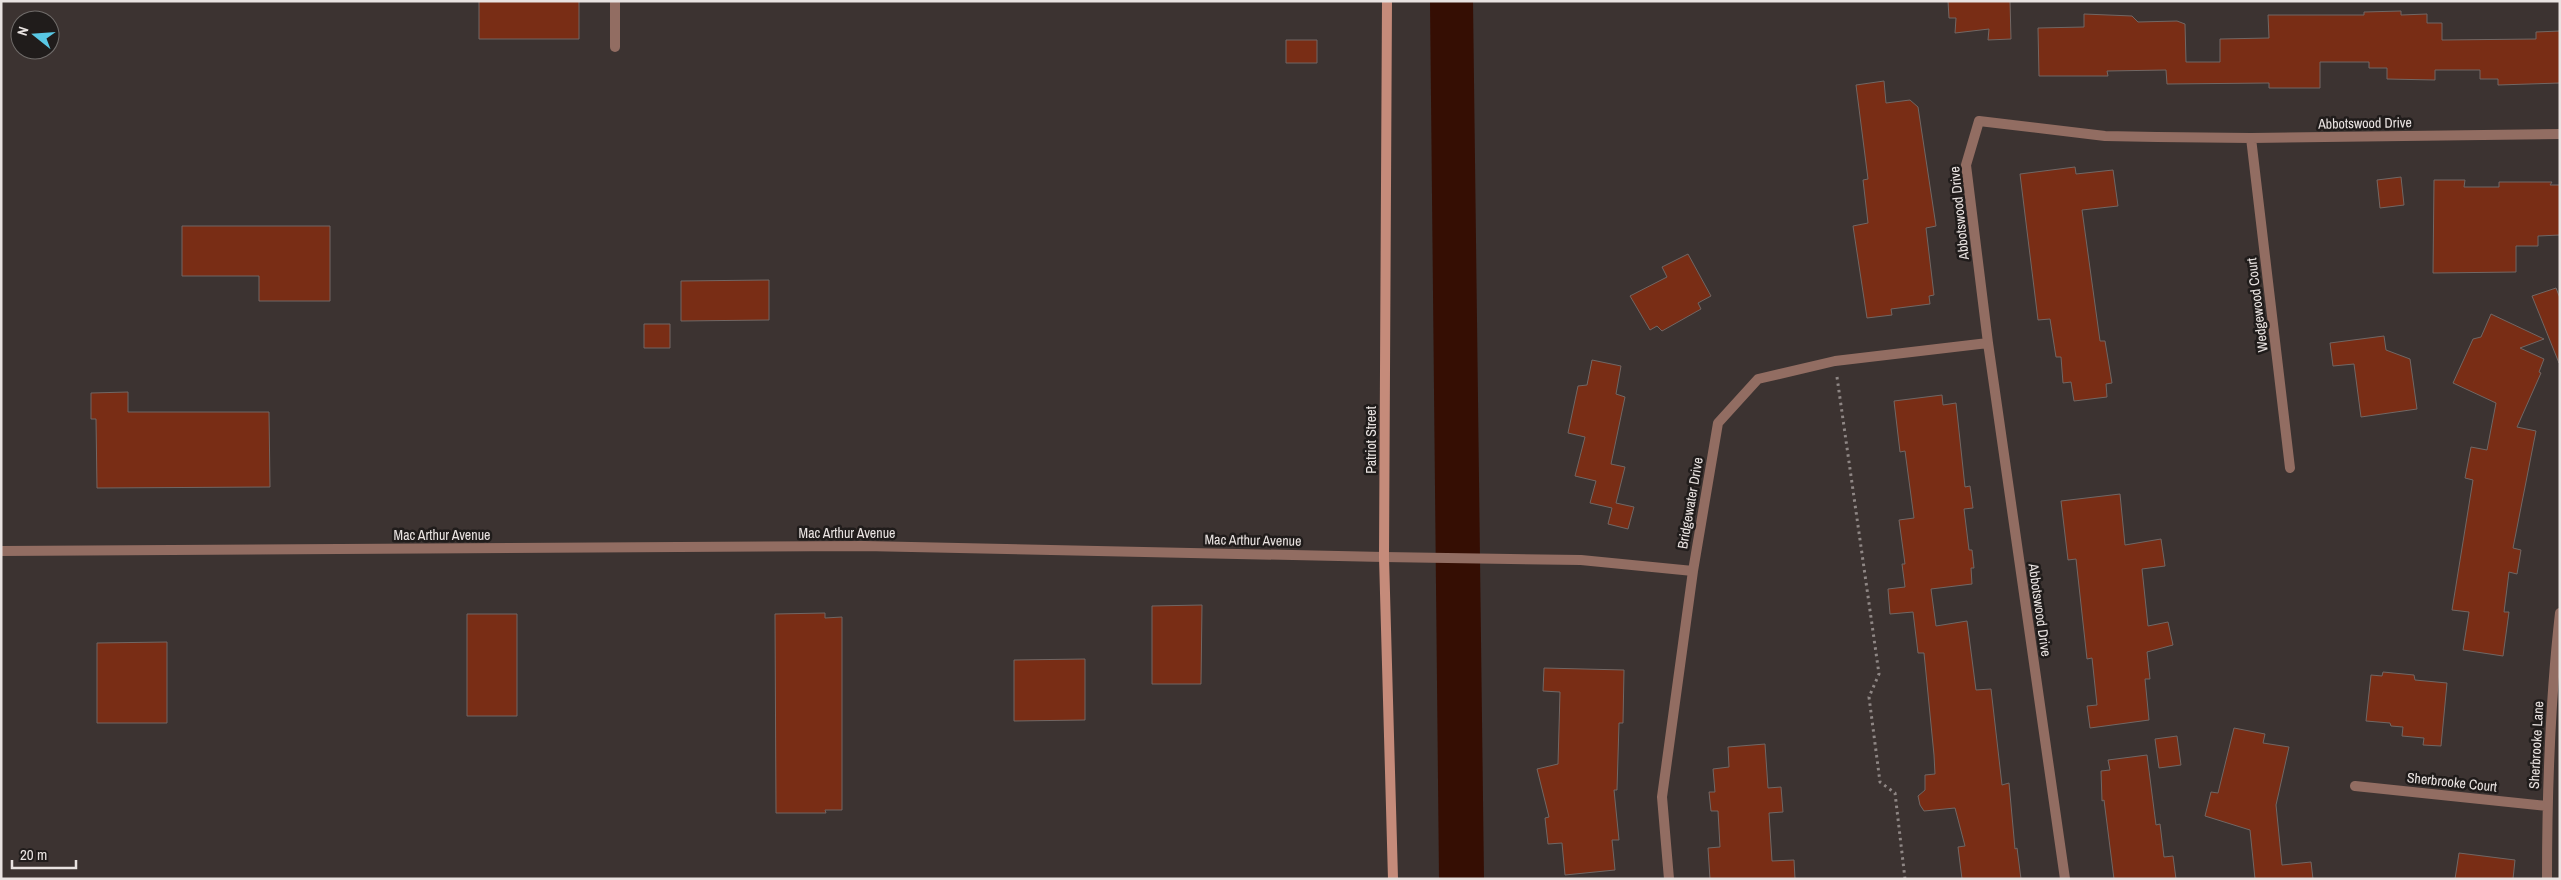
<svg xmlns="http://www.w3.org/2000/svg" width="2561" height="880" font-family="'Archivo Narrow',sans-serif">
	<rect width="100%" height="100%" fill="#3c3331"/>
	<path fill="#350e03" d="M1430,1H1473L1484,879H1439Z"/>
	<path fill="#792d15" stroke="#716764" d="M479,1H579V39H479Z
		M1948,1H2010L2011,39L1988,40L1989,29L1955,33L1956,18H1949Z
		M2401,11V15L2427,14V23H2442V40L2536,39V32L2560,31V83L2498,85V79H2480V70H2435V80L2387,79V68H2369V62H2320V88H2269V83L2167,84L2166,70L2107,71L2108,76H2039L2038,28L2084,27V14L2132,16L2138,22L2177,21L2185,24L2186,62H2220V39L2269,38L2268,15H2364V12Z
		M1286,40H1317V63H1286Z
		M1884,81L1886,103L1910,100L1918,107L1936,226L1926,228L1934,295L1929,296L1930,304L1891,309L1892,315L1867,318L1853,226L1868,223L1863,180L1868,179L1856,85Z
		M2075,167L2076,174L2113,170L2118,206L2082,210L2100,341H2105L2112,383L2106,384L2107,397L2074,401L2071,382L2063,383L2061,357H2056L2050,319L2038,320L2020,174Z
		M2401,177L2404,205L2380,208L2377,180Z
		M2434,180H2465L2464,187H2499V182H2552L2550,185H2560V235L2538,236V246H2516V272L2433,273Z
		M182,226H330V301H259V276H182Z
		M1688,254L1711,296L1698,303L1701,309L1662,331L1657,326L1650,330L1630,296L1667,277L1662,267Z
		M769,280V320L681,321V281Z
		M2556,288L2560,298L2559,363L2532,296Z
		M2491,314L2544,339L2520,348L2544,359L2539,372L2541,373L2517,427L2536,431L2513,548L2521,550L2517,574L2509,572L2504,612H2509L2503,656L2463,650L2469,612L2452,610L2473,480L2465,478L2471,447L2487,450L2496,403L2453,383L2473,339L2481,337Z
		M644,324H670V348H644Z
		M2384,336L2386,350L2410,359L2417,409L2361,417L2354,364L2333,366L2330,343Z
		M1592,360L1621,366L1616,394L1625,397L1611,464L1625,467L1616,503L1634,507L1628,529L1608,524L1612,508L1590,503L1596,481L1575,476L1585,437L1568,433L1578,386L1587,385Z
		M128,392V412H269L270,487L97,488L96,419H91V393Z
		M1942,395L1943,405L1956,403L1965,487L1970,486L1973,508L1964,509L1969,550H1972L1974,568H1971L1972,584L1931,589L1936,626L1967,621L1976,690L1991,689L2002,785L2009,783L2015,849L2017,848L2021,879H1962L1958,847L1965,846L1955,808L1924,811L1920,805L1918,796L1925,790V775L1935,774L1934,755L1924,653H1918L1913,612L1890,614L1888,589L1905,587L1902,564H1905L1899,520L1914,518L1905,451L1900,452L1894,401Z
		M2120,494L2125,545L2161,539L2165,566L2142,569L2148,626L2168,622L2173,645L2147,652L2150,679H2145L2149,720L2090,728L2087,706L2097,705L2092,658L2087,659L2076,559L2068,560L2061,501Z
		M1202,605L1201,684H1152V606Z
		M825,613V618L842,617V810H825L826,813H776L775,614Z
		M467,614H517V716H467Z
		M167,642V723H97V643Z
		M1085,659V720L1014,721V660Z
		M1544,668L1624,670L1623,723H1619L1617,790H1614L1619,840H1612L1615,870L1565,875L1562,843L1548,844L1545,818L1549,817L1537,769L1558,764L1560,692L1543,691Z
		M2383,672L2414,675L2415,680L2447,683L2441,746L2423,745L2424,738L2402,736L2403,727L2391,726L2390,723L2366,721L2371,675L2382,676Z
		M2234,728L2265,734L2263,743L2289,747L2276,805L2282,865L2311,862L2313,879H2255L2250,830L2205,816L2211,792L2218,793Z
		M2177,736L2181,765L2159,768L2155,739Z
		M1765,744L1768,788L1781,787L1783,812L1769,813L1772,861L1794,860L1795,879H1710L1708,848L1720,847L1718,811H1711L1709,792H1715L1713,769L1729,767L1728,747Z
		M2147,755L2156,825L2160,824L2164,857L2173,856L2176,879H2114L2104,800L2102,801L2101,771L2110,770L2108,760Z
		M2459,853L2515,860L2513,879H2455Z"/>
	<g fill="none" stroke-linecap="round" stroke-linejoin="round">
		<path stroke="#8f8785" stroke-width="3" stroke-dasharray="2.5 4" stroke-linecap="butt" d="M1837,377L1879,674L1869,697L1880,782L1895,793L1905,879"/>
		<path stroke="#926d62" stroke-width="10" d="M615,1V47"/>
		<path stroke="#926d62" stroke-width="10" d="M2251,138L2290,468
			M1384,557L1581,560L1693,571
			M2355,786L2547,806
			M1669,879L1662,797L1693,571L1718,423L1758,379L1835,361L1988,343
			M2065,879L1988,343L1966,165L1979,121L2105,136L2157,137L2251,138L2560,134
			M2547,879C2547,790 2550,701 2560,613"/>
		<path stroke="#926d62" stroke-width="10" d="M1,551L864,546L1384,557"/>
		<path stroke="#c58b7a" stroke-width="10" d="M1387,1L1384,557L1393,879"/>
	</g>
	<g text-anchor="middle" dominant-baseline="central" stroke-width="5" stroke-linejoin="round" paint-order="stroke">
		<g font-size="14" fill="#e9e3e1" stroke="#201c1b">
			<text transform="translate(2365 123) rotate(-1)">Abbotswood Drive</text>
			<text transform="translate(1959 213) rotate(-96)">Abbotswood Drive</text>
			<text transform="translate(2257 305) rotate(-97)">Wedgewood Court</text>
			<text transform="translate(1371 440) rotate(-90)">Patriot Street</text>
			<text transform="translate(1690 503) rotate(-80)">Bridgewater Drive</text>
			<text x="847" y="533">Mac Arthur Avenue</text>
			<text x="442" y="535">Mac Arthur Avenue</text>
			<text transform="translate(1253 540) rotate(1)">Mac Arthur Avenue</text>
			<text transform="translate(2040 610) rotate(82)">Abbotswood Drive</text>
			<text transform="translate(2536 745) rotate(-87)">Sherbrooke Lane</text>
			<text transform="translate(2452 782) rotate(6)">Sherbrooke Court</text>
		</g>
	</g>
	<rect width="2561" height="880" fill="none" stroke="#e9e3e1" stroke-width="5"/>
	<g transform="translate(35 35) rotate(287)"><circle r="24" fill="#201c1b" stroke="#706c6a"/>
	<path d="M0-4L9 19L0 12L-9 19Z" fill="#59c8e5"/>
	<text y="-8" font-size="14" font-weight="bold" text-anchor="middle" fill="#e9e3e1">N</text>
	</g>
	<path d="M12 860v8h64v-8" fill="none" stroke="#e9e3e1" stroke-width="2.5"/>
	<text x="20" y="860" font-size="15" fill="#e9e3e1" stroke="#201c1b" stroke-width="4" paint-order="stroke">20 m</text>
</svg>
